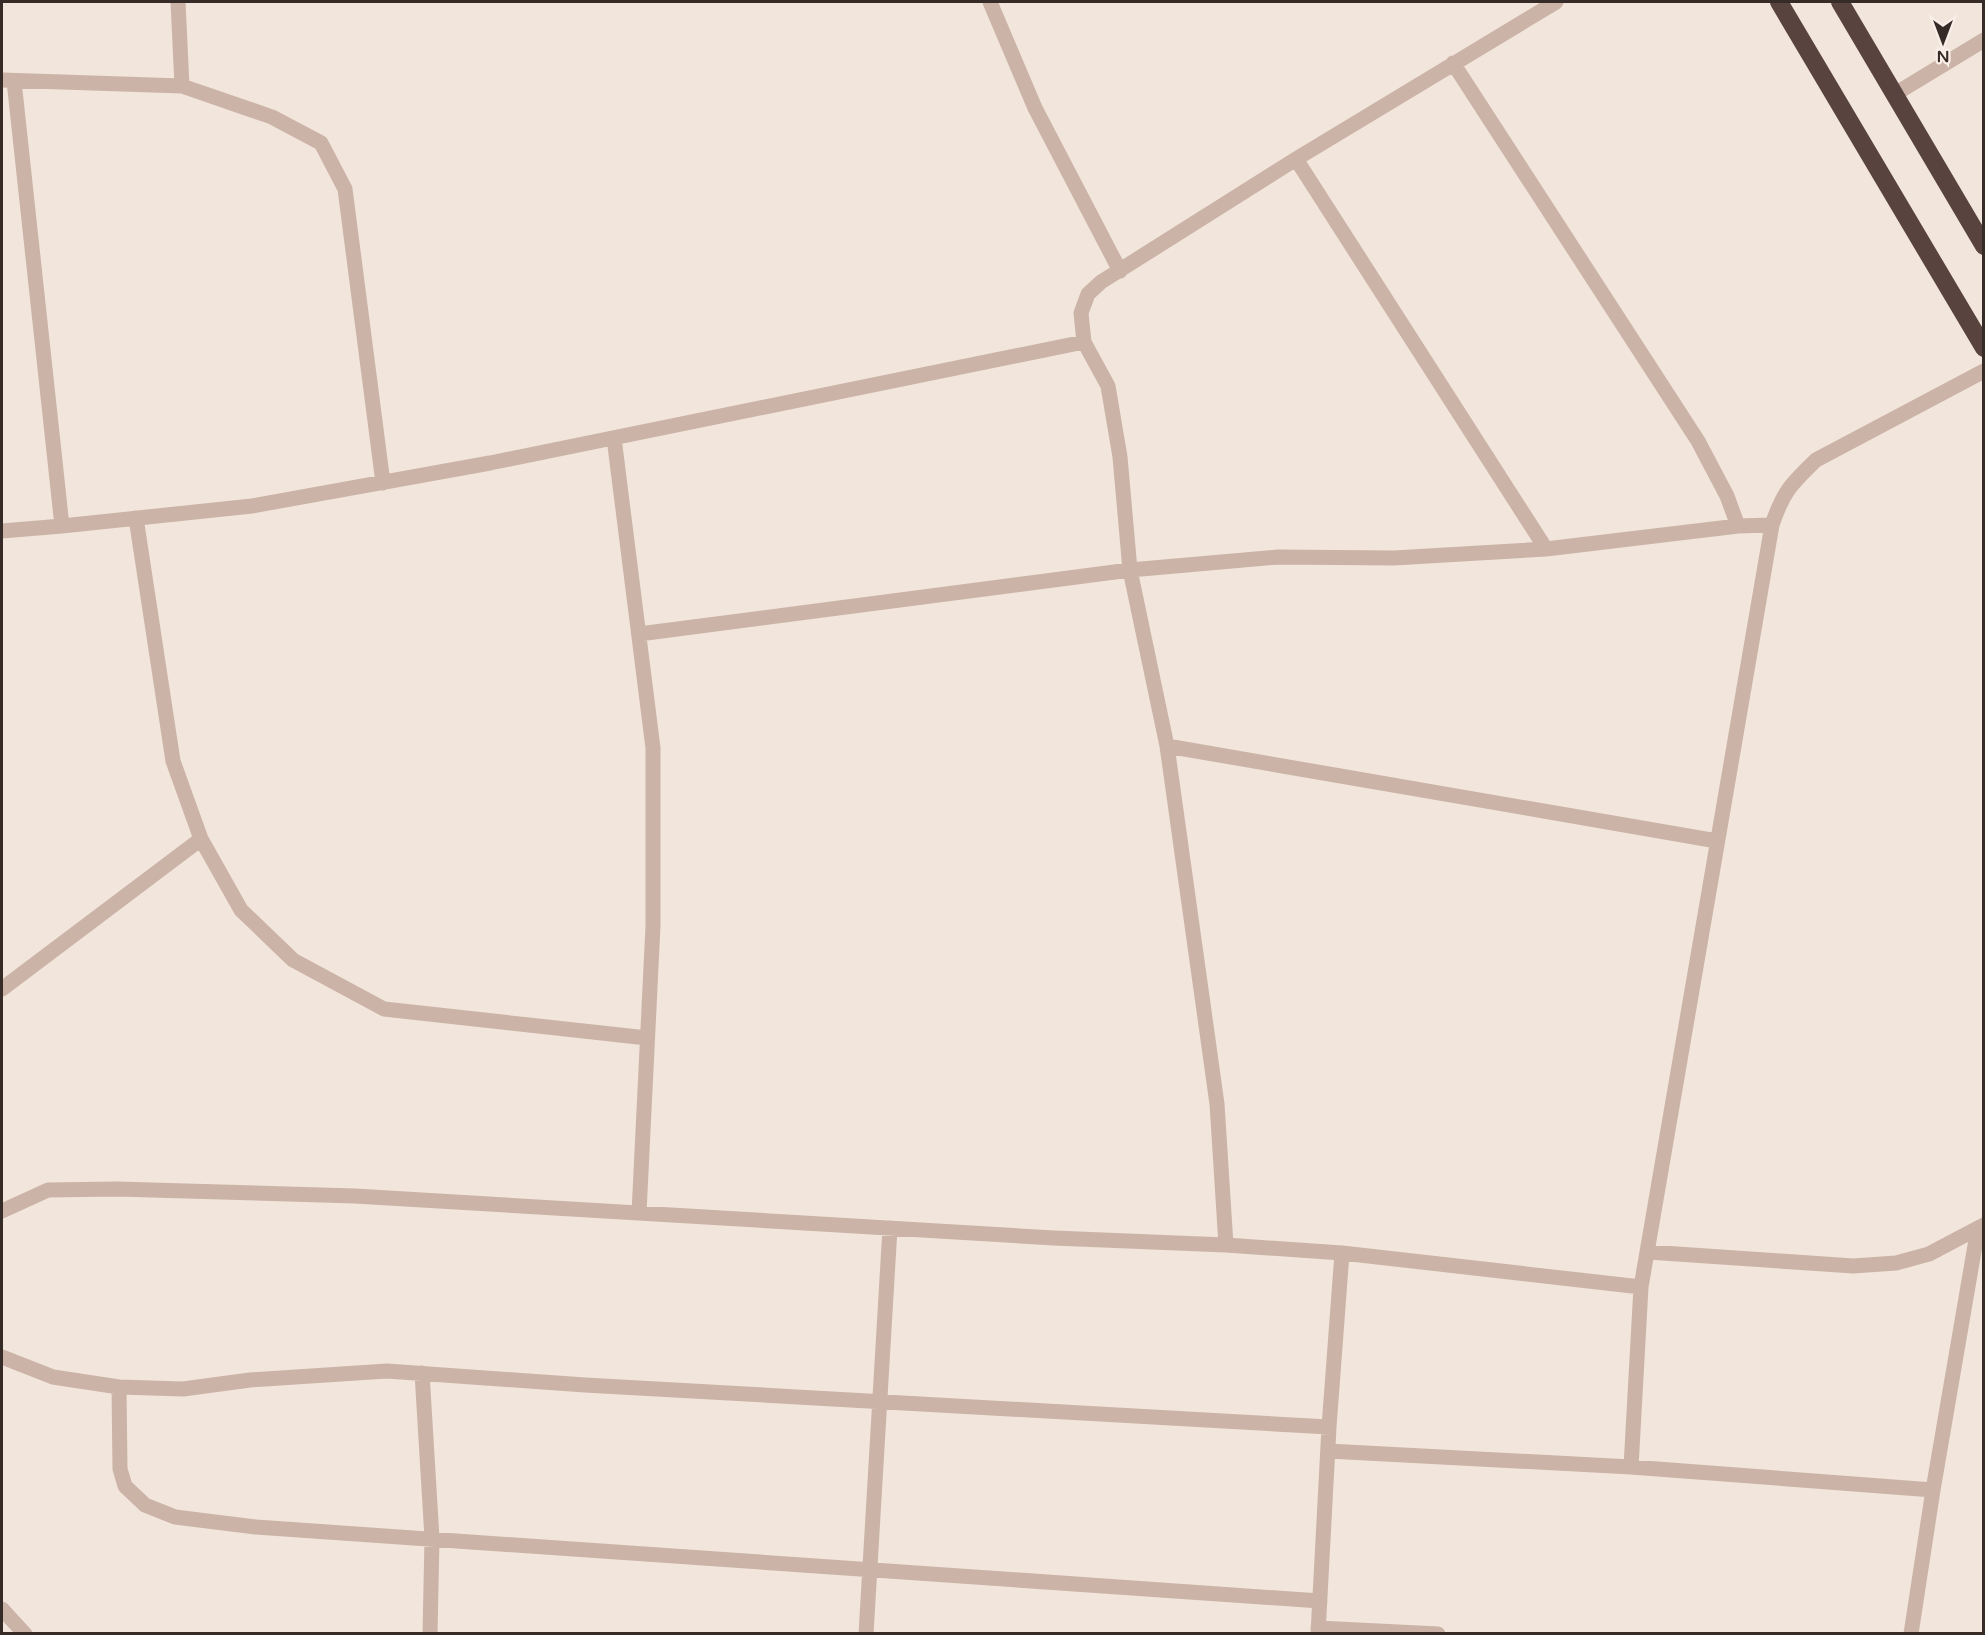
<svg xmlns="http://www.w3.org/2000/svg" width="1985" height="1635" font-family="'Varela Round',sans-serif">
	<rect width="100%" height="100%" fill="#f2e5db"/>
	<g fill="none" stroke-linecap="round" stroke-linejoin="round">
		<path stroke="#cbb3a7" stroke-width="15" d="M178,2L182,86
			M990,2L1035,108L1120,271
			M1453,63L1698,441L1727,496L1738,526
			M2,80L182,86L272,117L321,143L345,189L383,483
			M14,81L62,526
			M1895,94L1984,40
			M1296,159L1546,549
			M614,438L653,748V926L639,1213
			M136,518L173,761L201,839L241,910L293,960L384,1009L647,1038
			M2,531L62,526L252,506L490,463L1084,342
			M639,634L1130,570L1278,557L1394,558L1546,549L1738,526L1772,525
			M1167,746L1717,841
			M2,989L201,839
			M2,1211L48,1190L117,1189L355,1196L1054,1238L1226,1245L1342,1253L1641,1287
			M1226,1245L1217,1104L1167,746L1130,570L1120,457L1108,386L1084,342L1081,313L1088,294L1101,282L1296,159L1556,2
			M1648,1252L1853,1266L1896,1263L1929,1254L1984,1225
			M2,1357L53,1377L119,1387L183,1389L250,1380L387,1371L585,1385L1329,1427
			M422,1373L432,1538L430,1634
			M119,1387L120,1469L125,1486L145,1505L175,1517L256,1527L1320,1601
			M1328,1451L1631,1467L1933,1490
			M1631,1467L1641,1287L1772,525C1783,492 1791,484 1816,460L1984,371
			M2,1609L25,1634
			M1318,1628L1438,1634
			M866,1634L890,1228
			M1318,1634L1329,1427L1342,1253
			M1911,1634L1933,1490L1978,1228"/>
		<path stroke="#58433f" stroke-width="18" d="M1779,2L1984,348
			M1840,2L1984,246"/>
	</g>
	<rect width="1985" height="1635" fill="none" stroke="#372b28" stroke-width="6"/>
	<g transform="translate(1943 42) rotate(180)" stroke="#faefe8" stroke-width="4.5" paint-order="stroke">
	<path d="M0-4.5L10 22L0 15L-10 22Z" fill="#372b28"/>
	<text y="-9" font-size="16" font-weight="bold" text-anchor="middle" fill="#372b28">N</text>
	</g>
</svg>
